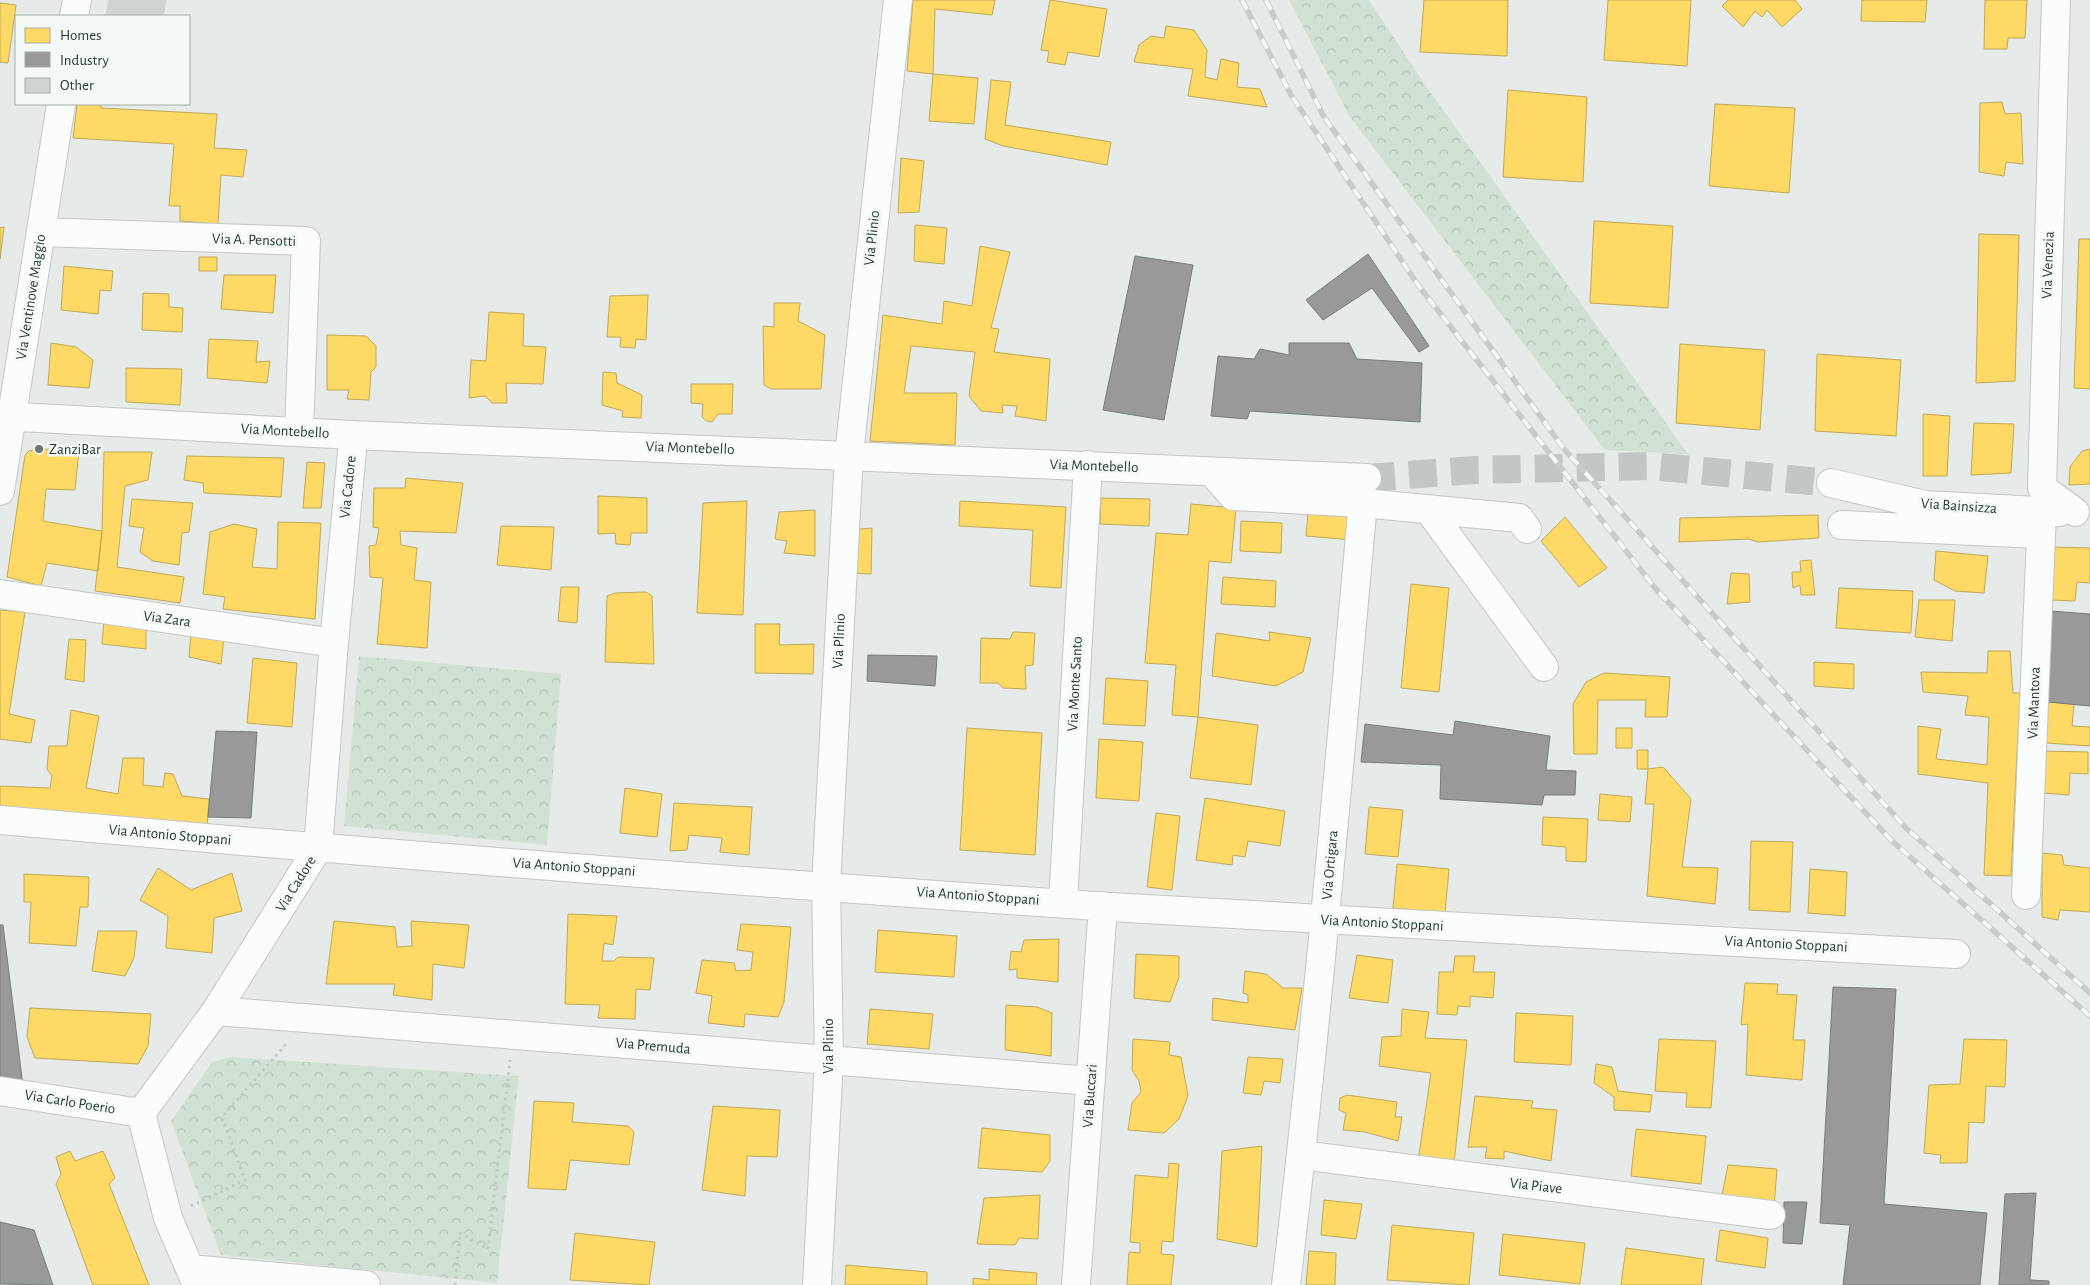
<svg xmlns="http://www.w3.org/2000/svg" width="2090" height="1285" font-family="'Alegreya Sans',sans-serif">
	<defs>
		<pattern id="forest-crowns" width="20" height="18" patternUnits="userSpaceOnUse" patternTransform="scale(1.25)"><rect width="20" height="18" fill="#d1e2d4"/><path d="M2 6a3 3 0 1 1 6 0M12 15a3 3 0 1 1 6 0" fill="none" stroke="#b3c3b6"/></pattern>
	</defs>
	<rect width="100%" height="100%" fill="#e6eae8"/>
	<path fill="url(#forest-crowns)" d="M1289,0H1369L1428,89L1688,454L1605,450L1350,117Z
		M359,656L561,674L547,845L344,826Z
		M231,1057L519,1076L497,1283L221,1255L171,1121L212,1062Z"/>
	<path fill="#ffd966" stroke="#beaa57" d="M913,0H995L992,15L935,9L933,74L907,71Z
		M1050,0L1107,9L1099,57L1068,52L1065,65L1047,62L1049,51L1041,50Z
		M1424,0H1508L1507,56L1420,52Z
		M1608,0H1691L1687,66L1604,60Z
		M1728,0H1795L1802,9L1782,27L1767,10L1762,17L1755,11L1743,27L1722,6Z
		M1862,0H1927L1925,22L1861,21Z
		M1985,0H2027L2025,38H2008L2007,49H1984Z
		M0,3L16,5L8,63L0,62Z
		M1166,26L1194,30L1207,50L1205,77L1217,80L1221,59L1239,63L1237,87L1260,89L1267,107L1188,96L1193,69L1134,62L1139,45L1151,36L1164,38Z
		M933,74L978,78L974,124L929,121Z
		M991,80L1011,82L1005,125L1111,142L1107,165L1003,146L985,139Z
		M1508,90L1587,97L1583,182L1503,177Z
		M2002,102L2005,114L2021,113L2023,164L2006,162L2004,176L1979,172L1980,103Z
		M77,104H101V108L217,114L214,148L247,150L243,177L221,175L218,224L180,221V206H169L174,144L73,138Z
		M1715,104L1795,108L1789,193L1709,186Z
		M901,158L924,161L919,212L898,213Z
		M1594,221L1673,226L1668,308L1590,303Z
		M915,225L947,228L944,264L914,261Z
		M4,227L0,259V228Z
		M1979,234L2019,235L2015,381L1976,383Z
		M2079,239H2090V389L2074,388Z
		M980,246L1010,252L991,328L999,329L994,352L1050,359L1046,421L1015,416L1017,406L1002,405L1003,413L981,411L969,396L975,352L911,346L904,393H957L955,445L870,441L883,315L942,324L944,301L972,306Z
		M199,257H217V271H199Z
		M64,266L113,271L111,291L100,290L98,314L61,310Z
		M224,275H276L273,313L221,309Z
		M143,293L169,294V307L183,308L182,332L142,330Z
		M648,295L646,340L636,339L635,348L620,347L621,337H607L610,296Z
		M774,303H800L798,321L825,335L821,389H771L764,385L763,326L774,327Z
		M489,312L524,314L523,346L546,347L543,384L506,383L507,403H492L485,396L469,398L471,360L486,361Z
		M327,335L366,336L376,346V367L371,372L369,400L347,399L349,390H327Z
		M209,339L258,341L256,362L270,361L267,383L207,378Z
		M51,343L76,347L93,360L89,388L48,385Z
		M1680,344L1765,350L1760,430L1676,423Z
		M1817,354L1901,360L1896,436L1815,431Z
		M126,368L182,369L180,405L126,402Z
		M603,372L616,373L617,383L642,395L641,418L622,417L623,411L602,405Z
		M691,384H733L732,414H718L712,422L707,421L702,417L703,404L691,403Z
		M1923,414L1950,416L1947,476H1923Z
		M1974,423L2014,424L2011,473L1971,475Z
		M39,449L79,450L75,490L46,489L43,521L102,531L98,571L47,563L41,586L7,577L25,455L29,451Z
		M2090,449V484L2069,485L2070,467L2082,451Z
		M104,452H152L148,480L125,486L117,567L184,577L180,603L95,591L102,531Z
		M187,456L284,458L281,497L204,493L203,483L184,480Z
		M307,462L325,463L321,508H303Z
		M406,478L463,483L456,533L400,531L401,545L417,548L414,580L431,582L427,648L377,644L383,578L370,577L369,546L376,545L379,528L373,527L374,488H405Z
		M598,496L647,498V533H631L630,545L616,544L615,533L598,534Z
		M1101,498L1150,499L1149,526L1100,524Z
		M132,499L193,503L189,532L182,533L179,565L153,561L140,552L144,528L129,526Z
		M747,501L743,615L697,613L703,503Z
		M960,501L1066,507L1061,588L1030,586L1033,530L959,526Z
		M1191,504L1236,508L1231,563L1209,561L1198,717L1172,715L1176,665L1145,663L1156,533L1188,535Z
		M815,510V556L784,553L787,541L775,539L779,512Z
		M1308,513L1354,517L1353,540L1306,536Z
		M1818,515L1819,538L1758,542L1749,539L1679,542L1680,518Z
		M1565,517L1607,568L1579,587L1541,541Z
		M1241,521L1282,523L1281,553L1240,551Z
		M278,522L321,523L315,619L223,609L225,597L203,594L210,532L234,524L257,529L252,567L277,569Z
		M501,526L554,527L551,570L497,565Z
		M872,528L871,574L846,573L849,530Z
		M2052,547L2090,548V583L2077,582L2075,601L2050,600Z
		M1936,551L1988,556L1984,593L1955,591L1934,580Z
		M1811,560L1815,595H1801L1800,585L1793,588L1792,572H1801L1800,561Z
		M1731,573L1749,574L1750,602L1727,604Z
		M1223,577L1276,581L1275,607L1221,604Z
		M1411,584L1449,588L1439,692L1401,688Z
		M561,587H579L577,623L558,621Z
		M1839,588L1913,591L1911,633L1836,628Z
		M646,592L652,596L654,664L605,662L607,596L615,593Z
		M1919,600H1955L1952,641L1915,637Z
		M0,610L25,612L9,714L35,720L31,743L0,739Z
		M104,620L146,627V649L102,644Z
		M755,624H780L779,645L814,644L813,674L755,673Z
		M1013,632L1035,633L1033,665L1025,666L1026,689L1003,688L998,683H980L981,638L1010,639Z
		M1269,632L1311,638L1303,672L1276,686L1212,676L1216,633L1270,641Z
		M191,634L224,638L221,664L189,657Z
		M69,639L86,640L84,682L65,679Z
		M1988,651H2010L2013,693H2020L2011,876L1984,875L1988,783L1918,774V726L1941,729L1936,759L1987,765L1989,717L1965,715L1968,696L1923,692L1921,672L1987,673Z
		M253,658L297,663L292,727L247,723Z
		M1814,662L1854,664V689L1814,686Z
		M1604,673L1670,677L1667,717H1645L1646,700H1598L1597,754H1574L1573,704L1586,682Z
		M1106,678L1148,681L1145,726L1103,724Z
		M2048,702L2074,704L2072,726L2090,727V746L2046,743Z
		M71,710L99,716L86,788L118,794L123,758H144L143,785L163,787L165,773L173,774L182,796L209,799L207,827L0,811V786L50,788L52,776L47,769L49,746H67Z
		M1198,717L1258,725L1251,785L1190,778Z
		M967,728L1042,733L1035,855L960,850Z
		M1616,728H1632V748H1616Z
		M1099,739L1143,742L1139,801L1096,798Z
		M1637,750H1648V769H1637Z
		M2043,751L2088,752V774L2070,773L2069,795L2043,793Z
		M1663,767L1691,799L1682,867L1718,868L1715,904L1647,896L1654,804H1645L1648,769Z
		M625,788L662,794L657,837L620,833Z
		M1600,794L1632,797L1630,822L1598,820Z
		M1205,798L1285,811L1280,846L1248,841L1245,857L1233,855L1232,865L1196,860Z
		M674,803L752,807L749,855L720,852L722,838L689,835L687,850L670,851Z
		M1369,807L1403,810L1398,857L1365,854Z
		M1156,813L1180,816L1172,890L1147,887Z
		M1543,817L1588,819L1586,862L1566,861V847L1542,845Z
		M1751,841L1793,842L1790,912L1749,910Z
		M2042,853L2062,855L2064,865L2090,868V912L2060,910L2058,920L2042,917Z
		M1397,864L1449,869L1445,913L1393,908Z
		M158,868L191,890L232,873L242,911L214,918L212,953L166,948L168,916L140,900Z
		M1810,869L1847,872L1845,916L1808,913Z
		M24,874L89,877L88,907H80L76,946L29,943L31,902H24Z
		M568,914L617,916L613,945L604,943L602,961H614L618,957L654,958L650,990L636,989L635,1019L598,1018L600,1005L565,1004Z
		M334,921L395,927L397,947L412,946L411,921L469,925L464,968L433,964L432,1000L393,995L395,984H326Z
		M741,924L791,927L784,1002L778,1017L745,1014L744,1027L708,1023L712,996L696,993L702,960L734,963L736,971L751,970L753,952L737,950Z
		M878,930L957,936L954,977L875,972Z
		M98,931H137L134,958L125,976L92,971Z
		M1059,939L1058,982L1017,978V969L1009,970L1011,951L1021,952L1024,940Z
		M1136,954L1179,956V977L1170,1002L1134,998Z
		M1357,955L1393,960L1388,1003L1349,998Z
		M1455,956H1475L1473,972H1495L1493,998L1470,996V1007L1458,1006L1457,1015L1437,1014L1439,972H1453Z
		M1245,971L1266,974L1283,988H1302L1295,1030L1212,1020L1213,998L1248,1003V995L1243,993Z
		M1745,983L1778,984L1777,994L1797,995L1793,1040H1805L1802,1080L1746,1075L1748,1024L1741,1025Z
		M1006,1005L1037,1007L1052,1013L1051,1056L1005,1050Z
		M30,1008L151,1014L148,1046L138,1064L35,1058L27,1037Z
		M870,1009L933,1014L929,1049L867,1044Z
		M1402,1009L1429,1012L1425,1038L1467,1040L1454,1164L1418,1162L1431,1073L1379,1066L1382,1037L1401,1036Z
		M1516,1013L1573,1016L1571,1065L1514,1062Z
		M1133,1039L1170,1042L1169,1055L1181,1057L1188,1096L1179,1119L1164,1133L1128,1130L1132,1103L1141,1092L1139,1081L1132,1070Z
		M1659,1039L1716,1041L1711,1108L1686,1107L1687,1093L1655,1091Z
		M1964,1039L2007,1040L2005,1087L1986,1086L1984,1123L1969,1122L1967,1163H1940L1941,1155L1924,1153L1929,1085L1960,1084Z
		M1248,1057L1283,1059L1280,1083L1264,1081L1261,1095L1243,1093Z
		M1596,1064L1612,1067L1618,1091L1652,1095L1650,1112L1614,1110V1097L1594,1083Z
		M1347,1095L1397,1102L1395,1117H1402L1398,1141L1365,1132L1343,1130L1346,1113L1339,1110L1340,1098Z
		M1475,1096L1533,1101L1531,1108L1557,1110L1551,1161L1504,1151V1159L1485,1158L1487,1147H1468Z
		M534,1101L574,1103L572,1122L628,1126L634,1132L629,1165L570,1160L566,1190L528,1188Z
		M713,1106L780,1110L777,1157L747,1156L745,1196L702,1190Z
		M982,1128L1050,1135V1161L1042,1172L978,1168Z
		M1636,1129L1706,1136L1701,1184L1631,1176Z
		M1262,1146L1257,1247L1217,1239L1222,1151Z
		M70,1151L75,1161L103,1151L115,1178L109,1184L149,1285H93L56,1184L61,1174L56,1157Z
		M1169,1163L1179,1164L1173,1242L1162,1241L1161,1254L1174,1255L1171,1285H1127L1129,1252L1140,1253V1243L1130,1242L1135,1175L1168,1178Z
		M1728,1165L1777,1169L1774,1206L1721,1200Z
		M1040,1195L1038,1239L1019,1238L1015,1245L977,1244L984,1198Z
		M1324,1200L1362,1204L1356,1239L1321,1235Z
		M1392,1225L1474,1233L1469,1285L1387,1280Z
		M1720,1230L1768,1238L1765,1268L1716,1261Z
		M575,1233L655,1242L649,1285L570,1280Z
		M1503,1234L1585,1243L1580,1284L1499,1275Z
		M1626,1248L1704,1259L1701,1285H1621Z
		M1309,1251L1336,1253L1335,1285H1306Z
		M846,1265L927,1272V1285H845Z
		M989,1269L1037,1273L1036,1285H973V1278L989,1280Z"/>
	<path fill="#999" stroke="#767d7a" d="M1368,254L1429,346L1419,352L1372,288L1323,320L1306,300Z
		M1135,256L1193,265L1164,420L1103,410Z
		M1289,343H1349L1357,359L1422,363L1420,422L1250,411L1247,419L1211,416L1218,356L1254,359L1260,349L1289,355Z
		M2051,611L2090,614V706L2048,702Z
		M868,655L937,656L935,686L867,681Z
		M1455,721L1550,736L1546,770L1576,771L1575,795H1544L1542,805L1440,799L1441,765L1361,762L1365,724L1453,735Z
		M216,731L257,732L251,818L208,817Z
		M0,925H3L23,1086L0,1083Z
		M1833,987L1896,989L1884,1204L1987,1213L1980,1285H1843L1850,1225L1820,1223Z
		M2036,1193L2030,1280L2049,1281V1285H1999L2005,1194Z
		M1784,1202H1807L1802,1244L1783,1243Z
		M0,1222L34,1230L53,1285L0,1284Z"/>
	<path fill="#cfd3d1" stroke="#cfd3d1" d="M109,0H166L163,16H106Z"/>
	<g fill="none" stroke-linecap="round" stroke-linejoin="round">
		<path stroke="#c0c7c4" stroke-width="28" stroke-dasharray="28 14" stroke-linecap="butt" d="M1367,478L1475,470L1650,466L1831,483"/>
		<g stroke="#c3c7c5" stroke-width="30">
			<path id="minor" d="M2056,0L2042,488L2075,512
				M74,16L77,0
				M41,232L306,241L299,432
				M0,416L352,435L1367,478
				M1216,477L1233,496L1363,503L1519,518L1527,529
				M1831,483L1925,505L2059,512
				M0,491L61,104
				M1428,509L1544,667
				M1842,525L2041,534
				M0,594L334,643
				M0,820C370,853 740,882 1110,907C1392,925 1674,938 1956,954
				M2026,895L2042,512
				M1063,902L1088,465
				M216,1011L1091,1081
				M0,1091L141,1113
				M1301,1155L1771,1215
				M190,1269L366,1285
				M197,1285L168,1218L141,1113L216,1011L318,848L334,643L352,452V435
				M817,1285L829,1060L826,886L849,455L898,0
				M1076,1285L1103,906
				M1286,1285C1317,1025 1339,764 1363,503"/>
		</g>
		<path stroke="#c2cac6" stroke-width="3" stroke-dasharray="2.5 4" stroke-linecap="butt" d="M191,1206L245,1180L222,1117L287,1043
			M455,1285L460,1233L488,1249L510,1060"/>
		<use href="#minor" stroke="#fbfcfc" stroke-width="28"/>
		<g stroke="#c7cbc9" stroke-width="5.5">
			<path id="rail" d="M1242,0L1291,95L1418,285L1655,588L1892,841L2090,1016
				M1266,0L1324,117L1564,449L1906,828L2090,993"/>
		</g>
		<use href="#rail" stroke="#f5f9f6" stroke-width="4" stroke-dasharray="11" stroke-linecap="butt"/>
	</g>
	<circle fill="#697972" stroke="#f5f9f6" stroke-width="2" cx="39" cy="449" r="5"/>
	<g text-anchor="middle" dominant-baseline="central" stroke-width="5" stroke-linejoin="round" paint-order="stroke">
		<g font-size="15" fill="#263c33" stroke="#f5f9f6">
			<text transform="translate(872 238) rotate(-84)">Via Plinio</text>
			<text transform="translate(254 240) rotate(2)">Via A. Pensotti</text>
			<text transform="translate(2048 265) rotate(-88)">Via Venezia</text>
			<text transform="translate(31 297) rotate(-81)">Via Ventinove Maggio</text>
			<text transform="translate(285 431) rotate(3)">Via Montebello</text>
			<text transform="translate(690 448) rotate(2)">Via Montebello</text>
			<text transform="translate(1094 466) rotate(2)">Via Montebello</text>
			<text transform="translate(348 487) rotate(-84)">Via Cadore</text>
			<text transform="translate(1959 506) rotate(4)">Via Bainsizza</text>
			<text transform="translate(167 619) rotate(8)">Via Zara</text>
			<text transform="translate(839 641) rotate(-87)">Via Plinio</text>
			<text transform="translate(1075 684) rotate(-87)">Via Monte Santo</text>
			<text transform="translate(2034 703) rotate(-88)">Via Mantova</text>
			<text transform="translate(170 835) rotate(5)">Via Antonio Stoppani</text>
			<text transform="translate(1330 865) rotate(-85)">Via Ortigara</text>
			<text transform="translate(574 867) rotate(4)">Via Antonio Stoppani</text>
			<text transform="translate(296 884) rotate(-58)">Via Cadore</text>
			<text transform="translate(978 896) rotate(4)">Via Antonio Stoppani</text>
			<text transform="translate(1382 923) rotate(3)">Via Antonio Stoppani</text>
			<text transform="translate(1786 944) rotate(3)">Via Antonio Stoppani</text>
			<text transform="translate(653 1046) rotate(5)">Via Premuda</text>
			<text transform="translate(828 1046) rotate(-90)">Via Plinio</text>
			<text transform="translate(1090 1096) rotate(-86)">Via Buccari</text>
			<text transform="translate(70 1102) rotate(9)">Via Carlo Poerio</text>
			<text transform="translate(1536 1186) rotate(7)">Via Piave</text>
		</g>
		<g font-size="15" fill="#263c33" stroke="#f5f9f6" text-anchor="start">
			<text x="49" y="449">ZanziBar</text>
		</g>
	</g>
	<rect x="15" y="15" width="175" height="90" fill="#f5f9f6" stroke="#a2ada8"/>
	<rect x="25" y="28" width="25" height="15" fill="#ffd966" stroke="#a2ada8"/>
	<text x="60" y="40" font-size="15" fill="#263c33">Homes</text>
	<rect x="25" y="52" width="25" height="15" fill="#999999" stroke="#a2ada8"/>
	<text x="60" y="65" font-size="15" fill="#263c33">Industry</text>
	<rect x="25" y="78" width="25" height="15" fill="#cfd3d1" stroke="#a2ada8"/>
	<text x="60" y="90" font-size="15" fill="#263c33">Other</text>
</svg>
